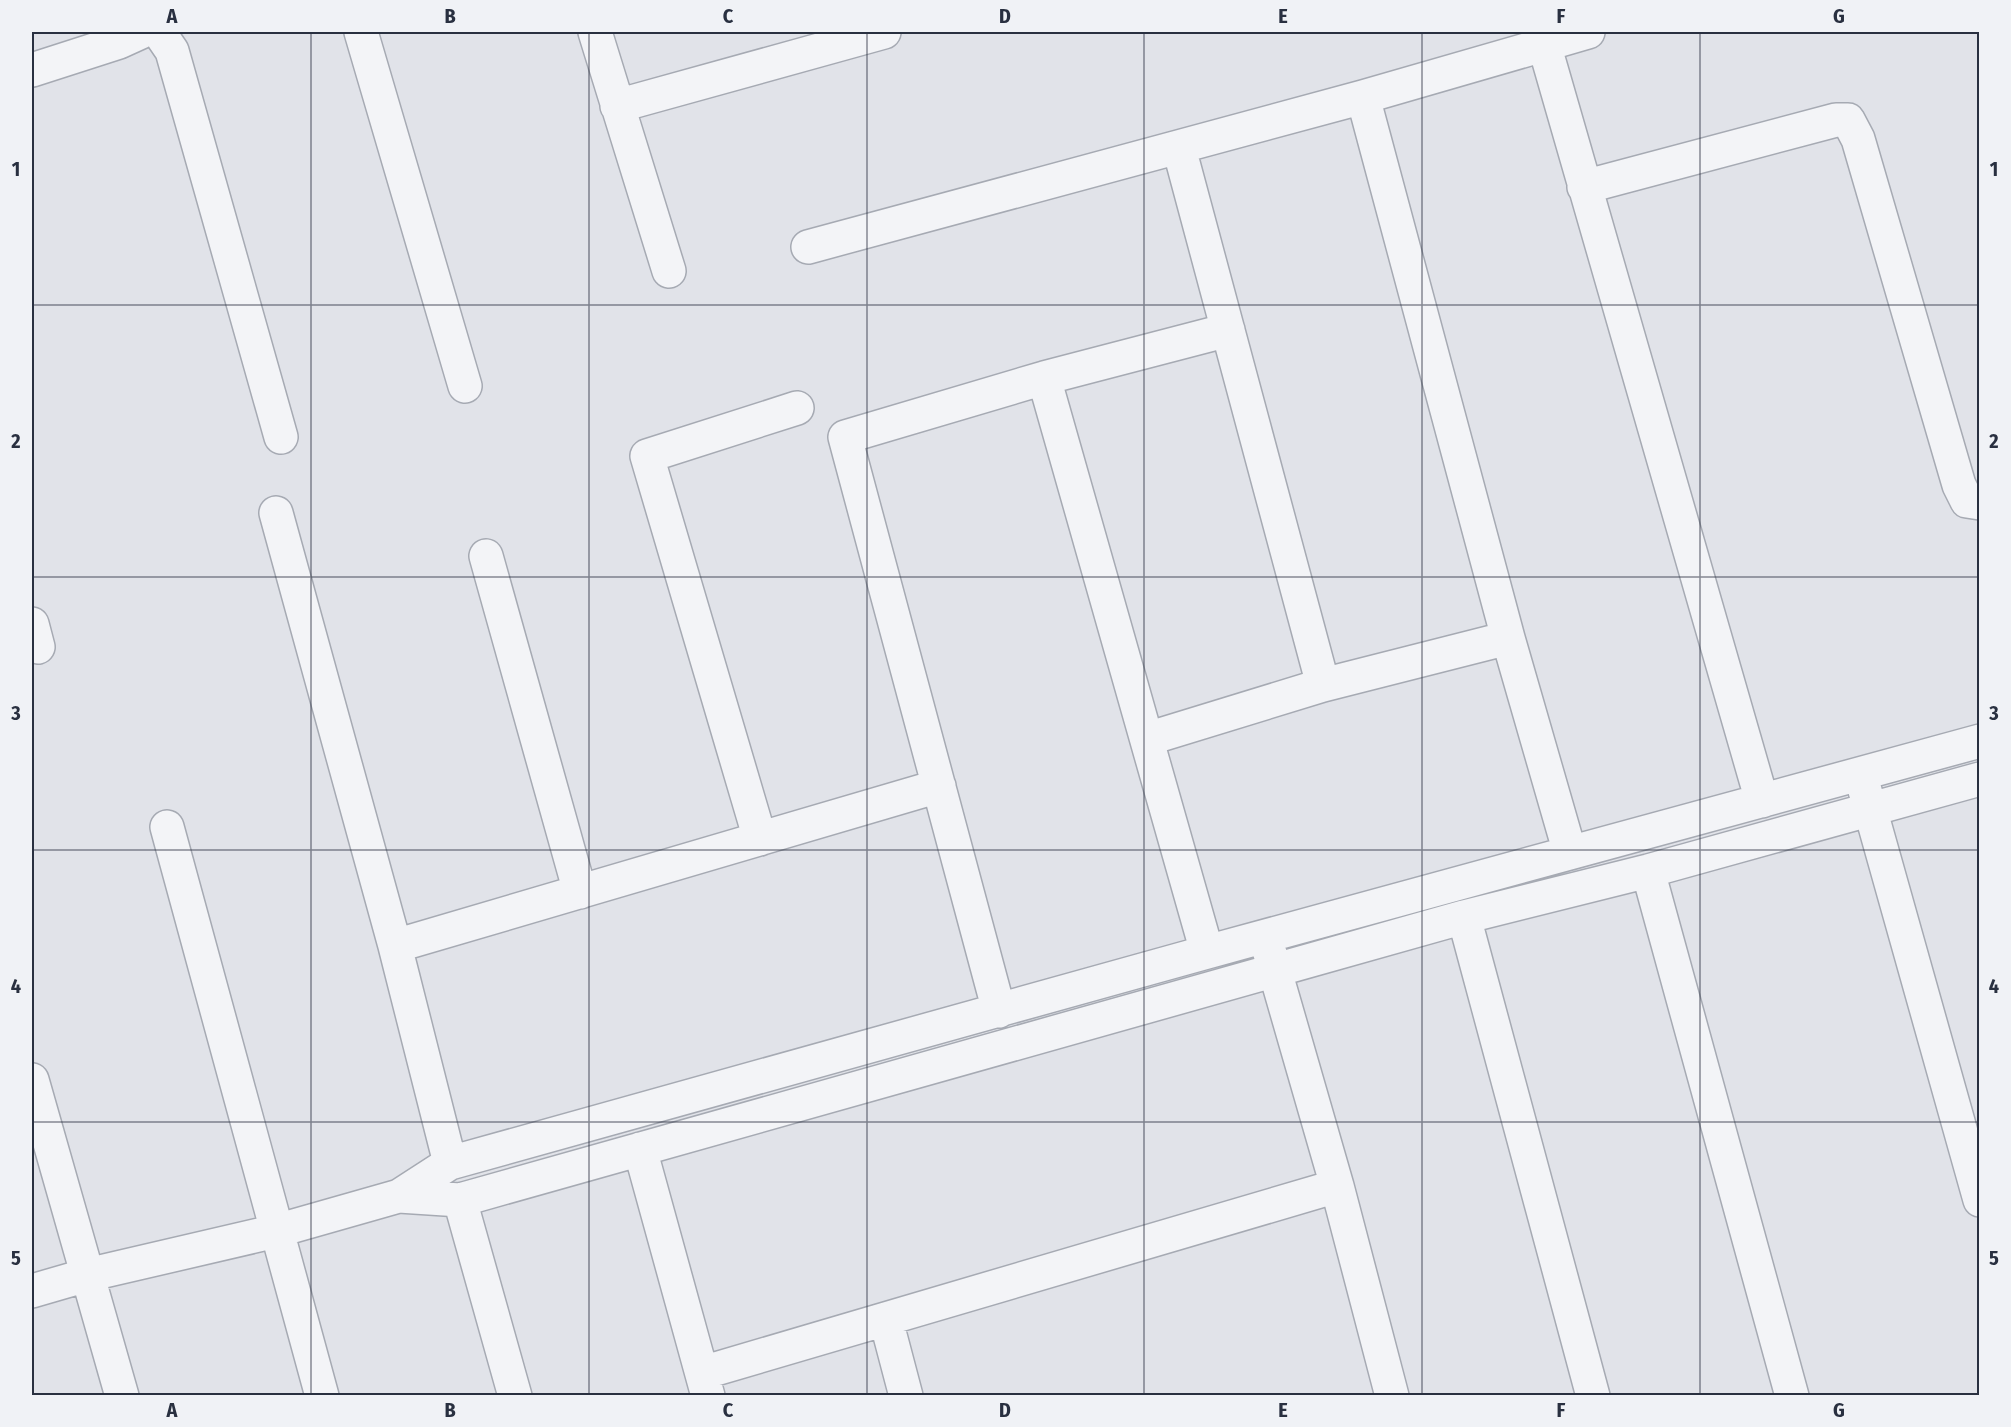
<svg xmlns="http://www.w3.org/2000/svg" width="2011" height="1427" font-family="'Fira Sans Condensed',sans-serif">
	<rect width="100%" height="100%" fill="#e1e3e9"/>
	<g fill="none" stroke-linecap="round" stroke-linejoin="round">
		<g stroke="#a6aab3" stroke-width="36">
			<path id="minor" d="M159,32L172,51L281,437
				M361,32L465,386
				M595,32L669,271
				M1544,44L1762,801
				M32,70L119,42L141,32
				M1363,97L1508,638L1570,853
				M617,106L884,32
				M1179,148L1323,685
				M1584,187L1836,120H1848L1858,139L1959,485L1967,501L1980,503
				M808,247L1363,97L1588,32
				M1044,378L1207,952
				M276,513L395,946L939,786
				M486,556L580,892
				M32,624L38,647
				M1147,739L1323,685L1508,638
				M1864,787L1980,1200
				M167,827L322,1396
				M760,839L647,456L797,408
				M1648,871L1792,1396
				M1464,917L1593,1396
				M395,946L450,1163
				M1269,950L1337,1186L1392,1396
				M999,1011L845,437L1044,378L1228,330
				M32,1080L122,1396
				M640,1149L708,1396
				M399,1196L460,1200L1464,917L1648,871L1980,779
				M460,1200L515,1396
				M32,1291L87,1275L276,1231L399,1196L450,1163L1207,952L1980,741
				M886,1320L906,1396
				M702,1373L1337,1186"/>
		</g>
		<use href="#minor" stroke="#f3f4f7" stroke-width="33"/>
	</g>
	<path fill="none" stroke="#293040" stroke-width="1.5" stroke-opacity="0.55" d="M311,32V1396M589,32V1396M867,32V1396M1144,32V1396M1422,32V1396M1700,32V1396M32,305H1980M32,577H1980M32,850H1980M32,1122H1980"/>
	<rect width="2011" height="1427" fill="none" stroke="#f0f2f6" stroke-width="66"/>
	<rect x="33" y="33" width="1945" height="1361" fill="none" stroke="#293040" stroke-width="2"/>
	<g font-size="20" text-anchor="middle" font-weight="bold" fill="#293040">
		<text x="172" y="23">A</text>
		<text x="450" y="23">B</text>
		<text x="728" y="23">C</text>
		<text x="1005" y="23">D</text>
		<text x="1283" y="23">E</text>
		<text x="1561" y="23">F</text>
		<text x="1839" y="23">G</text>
		<text x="16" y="176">1</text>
		<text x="1994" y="176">1</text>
		<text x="16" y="448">2</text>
		<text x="1994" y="448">2</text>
		<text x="16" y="720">3</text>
		<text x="1994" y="720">3</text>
		<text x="16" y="993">4</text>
		<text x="1994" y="993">4</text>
		<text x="16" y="1265">5</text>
		<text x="1994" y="1265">5</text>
		<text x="172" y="1417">A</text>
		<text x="450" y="1417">B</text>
		<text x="728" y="1417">C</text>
		<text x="1005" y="1417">D</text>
		<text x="1283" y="1417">E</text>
		<text x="1561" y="1417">F</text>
		<text x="1839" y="1417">G</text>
	</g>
</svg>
